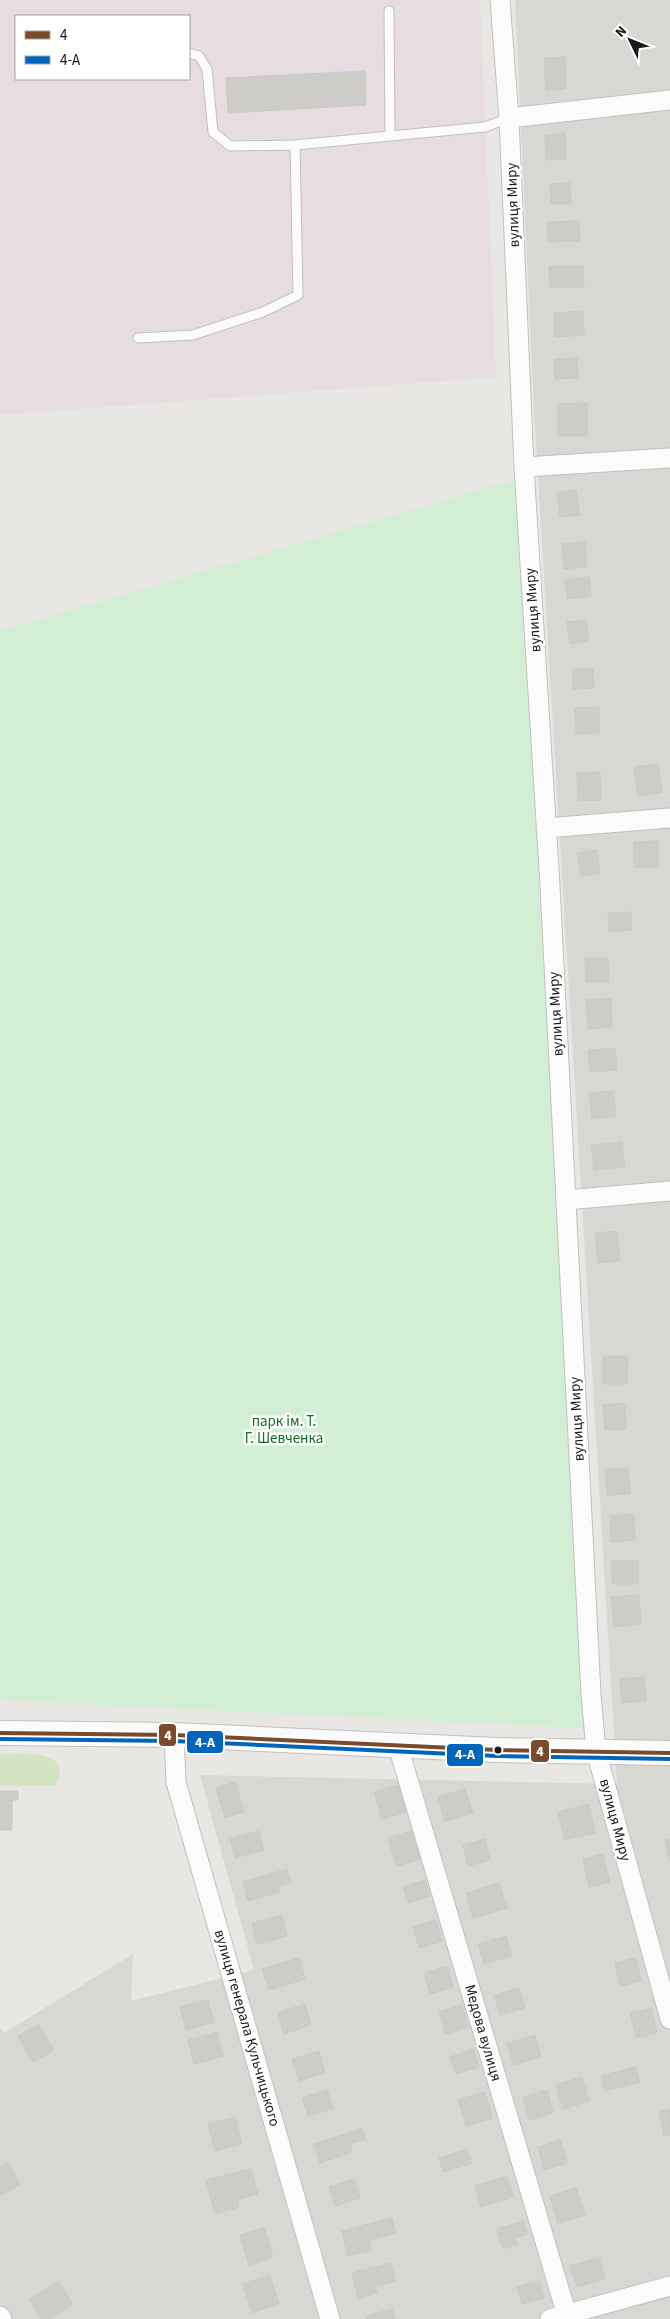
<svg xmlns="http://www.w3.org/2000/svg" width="670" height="2319" font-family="'Source Sans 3',sans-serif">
	<rect width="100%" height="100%" fill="#e9e7e3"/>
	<path fill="#d8d7d4" d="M515,0H670V2319H0V2028L4,2033L133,1954L131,2001L254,1970L200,1775L617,1784L534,410Z"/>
	<path fill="#e6dce1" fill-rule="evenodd" d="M0,0H480L496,377L0,415ZM16,16H189V79H16Z"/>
	<path fill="#d4e4c3" d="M0,1754C21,1754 76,1748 55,1786H0Z"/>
	<path fill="#d2eed4" d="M518,479L583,1728L0,1700V631Z"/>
	<path fill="#ceccc8" stroke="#ccc9c5" d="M565,57L566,89L546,90L544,58Z
		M365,71L366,105L228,113L226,78Z
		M565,133L566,159L546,160L545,135Z
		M570,183L571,204H551L550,184Z
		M579,221L580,241L548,242L547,222Z
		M549,266H583L584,287H550Z
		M583,311L584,335L555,337L554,313Z
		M577,358L578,378L555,379L554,359Z
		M587,403V436H558V404Z
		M576,490L580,515L560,517L557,493Z
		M585,542L587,566L564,569L562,544Z
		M589,577L591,596L567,599L565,580Z
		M586,620L589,641L570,644L567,622Z
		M593,668L594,688L573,689V669Z
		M599,707V733L576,734L575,708Z
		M658,764L662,792L638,796L634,767Z
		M600,772L601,800L578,801L577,773Z
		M658,841V867H634V842Z
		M597,850L600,873L581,876L577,853Z
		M631,912L632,930L609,932L608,913Z
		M585,958H608L609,982H586Z
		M611,998L612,1027L588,1029L586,1000Z
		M615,1048L617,1070L590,1072L588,1050Z
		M613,1091L616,1116L592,1119L589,1093Z
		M622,1142L625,1167L594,1170L591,1145Z
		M617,1231L620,1261L598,1263L595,1233Z
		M603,1356H628L627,1384H603Z
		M625,1403L626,1429L605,1430L603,1405Z
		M628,1468L630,1494L607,1495L605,1469Z
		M634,1514L635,1540L611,1542L610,1516Z
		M612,1561H638V1584H612Z
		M639,1595L641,1624L614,1627L611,1597Z
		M644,1677L646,1701L622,1703L620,1679Z
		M235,1782L244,1812L225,1818L216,1788Z
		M398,1785L406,1812L382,1819L374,1792Z
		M465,1789L473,1813L445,1822L438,1797Z
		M0,1791H18V1800H0Z
		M0,1800H12V1830H0Z
		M589,1804L595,1833L565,1840L558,1812Z
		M259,1831L264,1850L235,1858L230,1839Z
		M412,1831L420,1859L397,1866L388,1838Z
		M485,1839L490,1860L468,1866L463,1845Z
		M670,1839V1862L665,1840Z
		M603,1854L610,1882L589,1887L583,1859Z
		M287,1869L291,1882L278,1886L280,1892L248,1901L243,1882Z
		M425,1880L430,1896L408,1903L403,1887Z
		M499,1883L507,1908L473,1918L466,1893Z
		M282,1915L287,1936L257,1944L252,1923Z
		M436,1920L442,1941L419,1948L413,1927Z
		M506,1936L512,1956L484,1964L478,1944Z
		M299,1958L305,1979L269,1990L262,1969Z
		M636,1958L641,1981L620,1986L615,1963Z
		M447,1966L453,1987L430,1994L424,1973Z
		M519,1988L525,2008L500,2015L494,1995Z
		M208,2000L214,2022L186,2030L180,2007Z
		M305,2004L311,2025L284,2034L278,2013Z
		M462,2005L468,2027L445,2034L439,2012Z
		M651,2008L657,2033L636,2038L630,2013Z
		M38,2024L54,2050L33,2062L18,2036Z
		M217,2032L224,2056L194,2064L188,2040Z
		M535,2035L541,2057L514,2065L507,2043Z
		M474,2049L479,2067L456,2074L450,2057Z
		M319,2051L325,2073L299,2081L292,2059Z
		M636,2067L640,2082L605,2091L601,2076Z
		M582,2077L589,2101L563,2109L556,2085Z
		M327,2090L333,2109L308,2116L302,2098Z
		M547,2090L553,2113L529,2120L523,2097Z
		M485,2092L492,2118L466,2126L458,2100Z
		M670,2109V2135L664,2136L659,2112Z
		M235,2117L242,2144L215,2151L208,2124Z
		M362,2129L366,2139L350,2144L352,2152L320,2163L314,2144Z
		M560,2140L567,2163L544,2170L538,2147Z
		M467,2149L472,2163L443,2172L439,2158Z
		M8,2162L20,2184L0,2196V2167Z
		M251,2169L258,2194L237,2200L239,2207L215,2214L206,2180Z
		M507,2176L514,2197L481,2207L475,2186Z
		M354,2179L360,2198L335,2206L329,2187Z
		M576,2188L585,2215L558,2223L550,2196Z
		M392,2218L396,2233L369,2240L372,2250L348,2256L342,2231Z
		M523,2221L527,2234L515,2238L517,2245L503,2249L497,2229Z
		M264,2228L273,2257L249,2265L240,2235Z
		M599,2258L605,2279L577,2287L570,2266Z
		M391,2263L395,2281L375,2286L377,2293L358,2299L352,2273Z
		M270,2275L279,2304L252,2313L243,2284Z
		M59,2281L73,2304L49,2319H41L29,2299Z
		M540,2281L544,2298L522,2304L517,2287Z
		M392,2309L395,2319H367L366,2316Z"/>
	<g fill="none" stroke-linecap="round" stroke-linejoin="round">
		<g stroke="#c1c0bf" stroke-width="11">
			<path id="service" d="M389,11L390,136
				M189,53L199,56L207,69L213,132L230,146L295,145L485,127L509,118
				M138,338L193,335L263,312L298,295L295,145"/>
		</g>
		<g stroke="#c1c0bf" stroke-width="21">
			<path id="minor" d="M500,0L509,118L524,467L550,886L591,1694L596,1751L670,2019
				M509,118L670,100
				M524,467L670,458
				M546,828L670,818
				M566,1200L670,1191
				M174,1735L176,1782L330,2319
				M398,1746L568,2319
				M0,2316L2,2319
				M550,2319L670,2286"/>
		</g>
		<g stroke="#c1c0bf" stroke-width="26">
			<path id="tertiary" d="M0,1733L174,1735L497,1750L670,1753"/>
		</g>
		<use href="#service" stroke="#fcfbfb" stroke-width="9"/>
		<use href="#minor" stroke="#fcfbfb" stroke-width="19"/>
		<use href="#tertiary" stroke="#fcfbfb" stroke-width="24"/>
		<g stroke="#fff" stroke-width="8">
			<path id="bus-1" d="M0,1733L174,1735L497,1750L670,1753"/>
		</g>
		<g stroke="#fff" stroke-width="8">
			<path id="bus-2" d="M0,1739L174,1741L497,1756L670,1759"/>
		</g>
		<use href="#bus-1" stroke="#7a4b2a" stroke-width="4"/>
		<use href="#bus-2" stroke="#0065bd" stroke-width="4"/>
	</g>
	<circle fill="#1a1a1a" stroke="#fff" stroke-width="2" cx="498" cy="1750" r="4.5"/>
	<g text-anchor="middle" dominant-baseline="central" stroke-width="5" stroke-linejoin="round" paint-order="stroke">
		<g font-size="15" fill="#1a1a1a" stroke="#fff">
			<text transform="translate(513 205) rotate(-92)">вулиця Миру</text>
			<text transform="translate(533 610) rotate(-94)">вулиця Миру</text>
			<text transform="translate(556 1014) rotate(-93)">вулиця Миру</text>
			<text transform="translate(577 1419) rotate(-93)">вулиця Миру</text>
			<text transform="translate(615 1820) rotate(75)">вулиця Миру</text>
			<text transform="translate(247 2028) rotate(74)">вулиця генерала Кульчицького</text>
			<text transform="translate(483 2033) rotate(74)">Медова вулиця</text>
		</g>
		<g font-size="15" fill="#136e21" stroke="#fff">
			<text x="284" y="1421">парк ім. Т.<tspan x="284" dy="17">Г. Шевченка</tspan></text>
		</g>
	</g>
	<g stroke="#fff" stroke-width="2">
		<rect x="158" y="1723" width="19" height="24" rx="5" fill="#7a4b2a"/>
		<rect x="186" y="1730" width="38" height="24" rx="5" fill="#0065bd"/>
		<rect x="530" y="1739" width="20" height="24" rx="5" fill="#7a4b2a"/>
		<rect x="446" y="1743" width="38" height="24" rx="5" fill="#0065bd"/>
	</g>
	<g font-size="14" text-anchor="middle" font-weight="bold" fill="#fff">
		<text x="168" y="1740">4</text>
		<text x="205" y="1747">4-А</text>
		<text x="540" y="1756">4</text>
		<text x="465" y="1759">4-А</text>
	</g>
	<rect x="15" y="15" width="175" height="65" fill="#ffffff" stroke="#a3a3a3"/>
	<rect x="25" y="31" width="25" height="8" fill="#7a4b2a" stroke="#a3a3a3"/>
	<text x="60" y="40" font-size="15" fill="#1a1a1a">4</text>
	<rect x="25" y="56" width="25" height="8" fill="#0065bd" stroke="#a3a3a3"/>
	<text x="60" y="65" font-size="15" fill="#1a1a1a">4-А</text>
	<g transform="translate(630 40) rotate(313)" stroke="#ffffff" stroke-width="4" paint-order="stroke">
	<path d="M0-4L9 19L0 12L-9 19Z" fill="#1a1a1a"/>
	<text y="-8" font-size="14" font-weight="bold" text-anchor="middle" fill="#1a1a1a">N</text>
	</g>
</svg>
